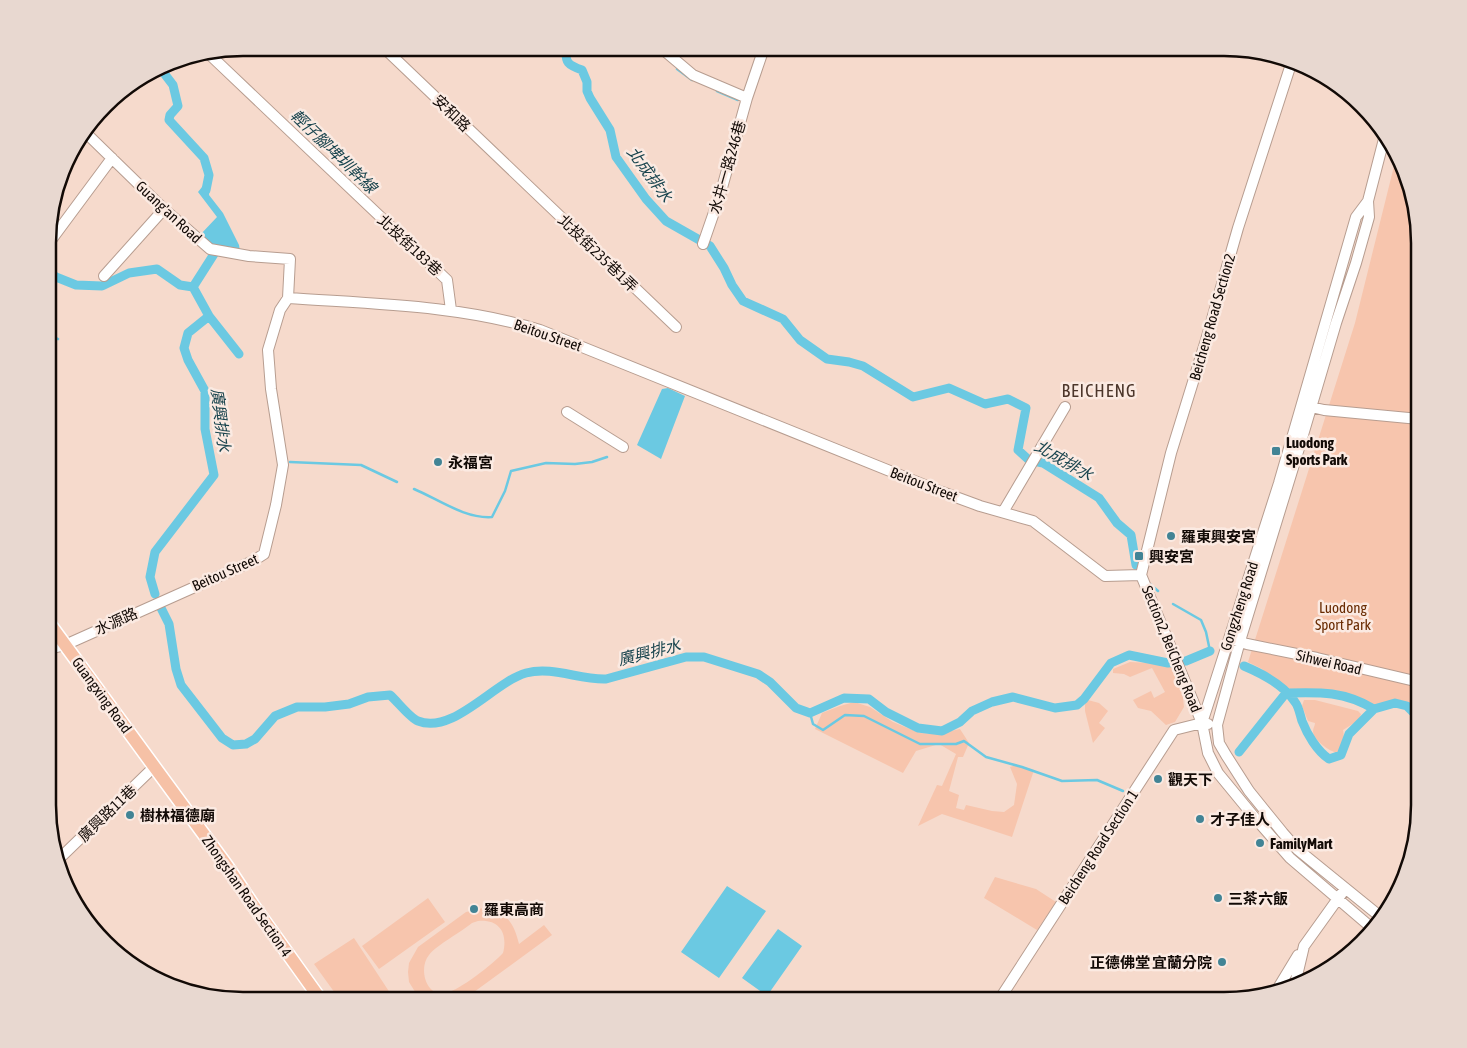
<svg xmlns="http://www.w3.org/2000/svg" width="1467" height="1048" font-family="'Asap Condensed','Noto Sans TC',sans-serif">
	<rect width="100%" height="100%" fill="#f6dacc"/>
	<path fill="#f7c5ad" fill-rule="evenodd" d="M1397,154L1419,231V716L1400,700L1372,705L1325,692H1295L1267,675L1262,669L1248,662L1355,323Z
		M1130,662L1150,663L1173,667L1182,689L1184,707L1175,722L1166,725L1151,711L1138,708L1133,700L1151,691L1154,698L1165,692L1152,668L1130,677L1124,674L1113,673V669Z
		M1088,700L1099,703L1108,711L1099,723L1105,728L1093,743L1085,711V704Z
		M1304,700H1315L1358,711L1361,714L1359,720L1343,730C1345,739 1343,745 1338,753C1330,752 1313,740 1313,731C1313,728 1315,726 1315,723L1308,721L1302,706Z
		M854,702L870,707L893,722L920,733L937,734L960,729L969,743L963,757H958L949,791L959,795L956,808L964,810L966,805L992,811L1004,812L1014,805L1017,784L1010,767L1016,765L1034,770L1012,837L942,814L918,826L937,785L942,786L956,754L939,744L916,751L903,773L815,729L822,713L840,706Z
		M995,877L1036,889L1056,902L1037,930L984,898Z
		M428,898L445,922L379,969L362,946Z
		M483,908C506,910 514,923 519,944L544,925L552,935L463,1000H425L417,995L409,982L408,972L409,963L418,947L466,912ZM478,921C500,919 508,934 503,953C493,964 460,990 446,993C426,998 418,968 429,955C437,945 461,932 472,923Z
		M354,938L392,996L386,1000H340L314,964Z"/>
	<path fill="#6bc9e2" d="M211,176L209,195L223,213L239,245L240,251L210,244L200,235L217,217L198,192Z
		M668,388L685,396L661,459L637,445L662,389Z
		M727,886L766,911L719,978L681,952Z
		M778,929L802,946L767,996L742,978Z"/>
	<g fill="none" stroke-linecap="round" stroke-linejoin="round">
		<path stroke="#6bc9e2" stroke-width="2.5" d="M677,69L692,80
			M717,91L738,100
			M49,336L58,339
			M290,462L361,465L397,482
			M414,489C438,499 465,519 492,517L505,491L511,471L546,463L575,464L592,462L607,457
			M1150,584L1158,591
			M1173,604L1201,620L1206,632L1210,651
			M810,713L813,724L823,730L845,715L864,716L920,744H956L964,741L986,757L1022,767L1062,781L1097,780L1123,791"/>
		<path stroke="#6bc9e2" stroke-width="9" d="M566,48C565,63 568,65 582,70L587,82V91L590,98L610,130L616,157L646,199L666,221L710,246L724,268L732,285L743,301L783,319L800,340L827,359L849,362L863,366L913,397L949,388L985,404L1008,399L1026,408L1018,450L1029,460L1043,463L1099,498L1117,523L1131,535L1136,565
			M160,68L173,85L178,106L170,115L169,120L204,158L209,175L206,190
			M49,272L56,277L76,285L102,286L129,273L157,269L180,285L193,287
			M193,287L214,254
			M209,316L239,354
			M155,594L150,577L155,552L214,475L205,429V391L188,360L184,348L188,333L209,316L193,287
			M160,606L169,624L176,669L181,685L222,738L233,745L246,744L255,739L275,716L297,707H325L349,704L368,697L390,695C398,702 410,718 418,721C453,735 494,682 526,673C553,666 579,680 606,679L686,657H704L758,674L770,682L796,708L810,713L844,698L869,699L886,712L918,728L942,731L960,722L972,711L992,702L1013,697L1055,708L1077,705L1084,699L1111,663L1129,655L1168,663L1186,661L1210,651
			M1244,666C1263,674 1284,685 1295,702C1299,707 1300,715 1302,721C1307,734 1317,751 1329,759L1341,755L1349,734L1374,709L1395,703L1407,706L1419,718
			M1239,752L1286,693C1320,692 1344,691 1374,709"/>
		<g stroke="#b79d90" stroke-width="12">
			<path id="minor" d="M384,48L676,327
				M661,48L693,75L747,98
				M209,54L447,280L451,310
				M86,133L164,209L210,249L249,256L290,259L288,298
				M1368,201L1356,217L1279,483L1202,723L1208,753L1218,773L1255,818L1290,858L1373,929
				M49,243L112,158
				M703,244L720,195L747,98L764,48
				M104,276L164,209
				M1307,406L1324,410L1419,419
				M567,412L623,447
				M1003,512L1065,407
				M1234,640L1247,644L1317,658L1419,682
				M49,649L65,645L253,561L264,554L276,505L283,465L271,389L268,350L280,310L288,298C372,304 459,305 540,330L942,492L980,506L1033,521L1105,576L1141,575
				M1202,723L1141,575L1171,453L1206,340L1238,228L1292,61
				M59,859L154,767
				M1382,918L1297,849L1283,833L1249,791L1226,755L1219,743L1217,725L1240,641L1300,445L1336,323L1356,263L1369,217L1368,201L1384,139
				M1295,984L1304,946L1342,893
				M1278,988L1298,955
				M999,1000L1174,730L1202,723L1208,724"/>
		</g>
		<g stroke="#fff" stroke-width="15">
			<path id="major" d="M49,623L227,866L253,905L321,1000"/>
		</g>
		<use href="#minor" stroke="#fff" stroke-width="10"/>
		<use href="#major" stroke="#f6c1a6" stroke-width="12"/>
	</g>
	<g fill="#428495" stroke="#fbeae2" stroke-width="2">
		<rect x="1271" y="446" width="10" height="10" rx="2.5"/>
		<circle cx="438" cy="462" r="5"/>
		<circle cx="1171" cy="536" r="5"/>
		<rect x="1134" y="551" width="10" height="10" rx="2.5"/>
		<circle cx="1158" cy="779" r="5"/>
		<circle cx="130" cy="815" r="5"/>
		<circle cx="1200" cy="819" r="5"/>
		<circle cx="1260" cy="843" r="5"/>
		<circle cx="1218" cy="898" r="5"/>
		<circle cx="474" cy="909" r="5"/>
		<circle cx="1222" cy="962" r="5"/>
	</g>
	<g text-anchor="middle" dominant-baseline="central" stroke-width="5" stroke-linejoin="round" paint-order="stroke">
		<g font-size="15" fill="#120a06" stroke="#fbeae2">
			<text transform="translate(452 113) rotate(44)">安和路</text>
			<text transform="translate(727 167) rotate(-74)">水井一路246巷</text>
			<text transform="translate(169 212) rotate(43)">Guang'an Road</text>
			<text transform="translate(410 245) rotate(43)">北投街183巷</text>
			<text transform="translate(598 253) rotate(44)">北投街235巷1弄</text>
			<text transform="translate(1212 317) rotate(-74)">Beicheng Road Section2</text>
			<text transform="translate(548 335) rotate(19)">Beitou Street</text>
			<text transform="translate(924 484) rotate(21)">Beitou Street</text>
			<text transform="translate(225 572) rotate(-24)">Beitou Street</text>
			<text transform="translate(1239 606) rotate(-72)">Gongzheng Road</text>
			<text transform="translate(116 621) rotate(-24)">水源路</text>
			<text transform="translate(1172 649) rotate(68)">Section2, BeiCheng Road</text>
			<text transform="translate(1329 662) rotate(13)">Sihwei Road</text>
			<text transform="translate(102 695) rotate(54)">Guangxing Road</text>
			<text transform="translate(107 813) rotate(-44)">廣興路11巷</text>
			<text transform="translate(1098 847) rotate(-57)">Beicheng Road Section 1</text>
			<text transform="translate(247 896) rotate(55)">Zhongshan Road Section 4</text>
		</g>
		<g font-size="15" font-weight="bold" fill="#120a06" stroke="#fbeae2" text-anchor="start">
			<text x="1286" y="442">Luodong<tspan x="1286" dy="17">Sports Park</tspan></text>
			<text x="448" y="462">永福宮</text>
			<text x="1181" y="536">羅東興安宮</text>
			<text x="1149" y="556">興安宮</text>
			<text x="1168" y="779">觀天下</text>
			<text x="140" y="815">樹林福德廟</text>
			<text x="1210" y="819">才子佳人</text>
			<text x="1270" y="843">FamilyMart</text>
			<text x="1228" y="898">三茶六飯</text>
			<text x="484" y="909">羅東高商</text>
			<text x="1212" y="962" text-anchor="end">正德佛堂 宜蘭分院</text>
		</g>
		<g font-size="15" fill="#692b02" stroke="#fbeae2">
			<text x="1343" y="607">Luodong<tspan x="1343" dy="17">Sport Park</tspan></text>
		</g>
		<g font-size="16" font-style="italic" fill="#19444e" stroke="#fbeae2">
			<text transform="translate(334 151) rotate(44)">輕仔腳埤圳幹線</text>
			<text transform="translate(650 174) rotate(54)">北成排水</text>
			<text transform="translate(221 420) rotate(83)">廣興排水</text>
			<text transform="translate(1064 460) rotate(30)">北成排水</text>
			<text transform="translate(649 652) rotate(-14)">廣興排水</text>
		</g>
		<g font-size="18" letter-spacing="1" fill="#4c362b" stroke="#fbeae2">
			<text x="1099" y="390">BEICHENG</text>
		</g>
	</g>
	<path d="M0 0H1467V1048H0ZM243 56H1224A187 187 0 0 1 1411 243V805A187 187 0 0 1 1224 992H243A187 187 0 0 1 56 805V243A187 187 0 0 1 243 56Z" fill="#e8d8d0" fill-rule="evenodd"/>
	<path fill="none" stroke="#120a06" stroke-width="2.5" d="M243 56H1224A187 187 0 0 1 1411 243V805A187 187 0 0 1 1224 992H243A187 187 0 0 1 56 805V243A187 187 0 0 1 243 56Z"/>
</svg>
